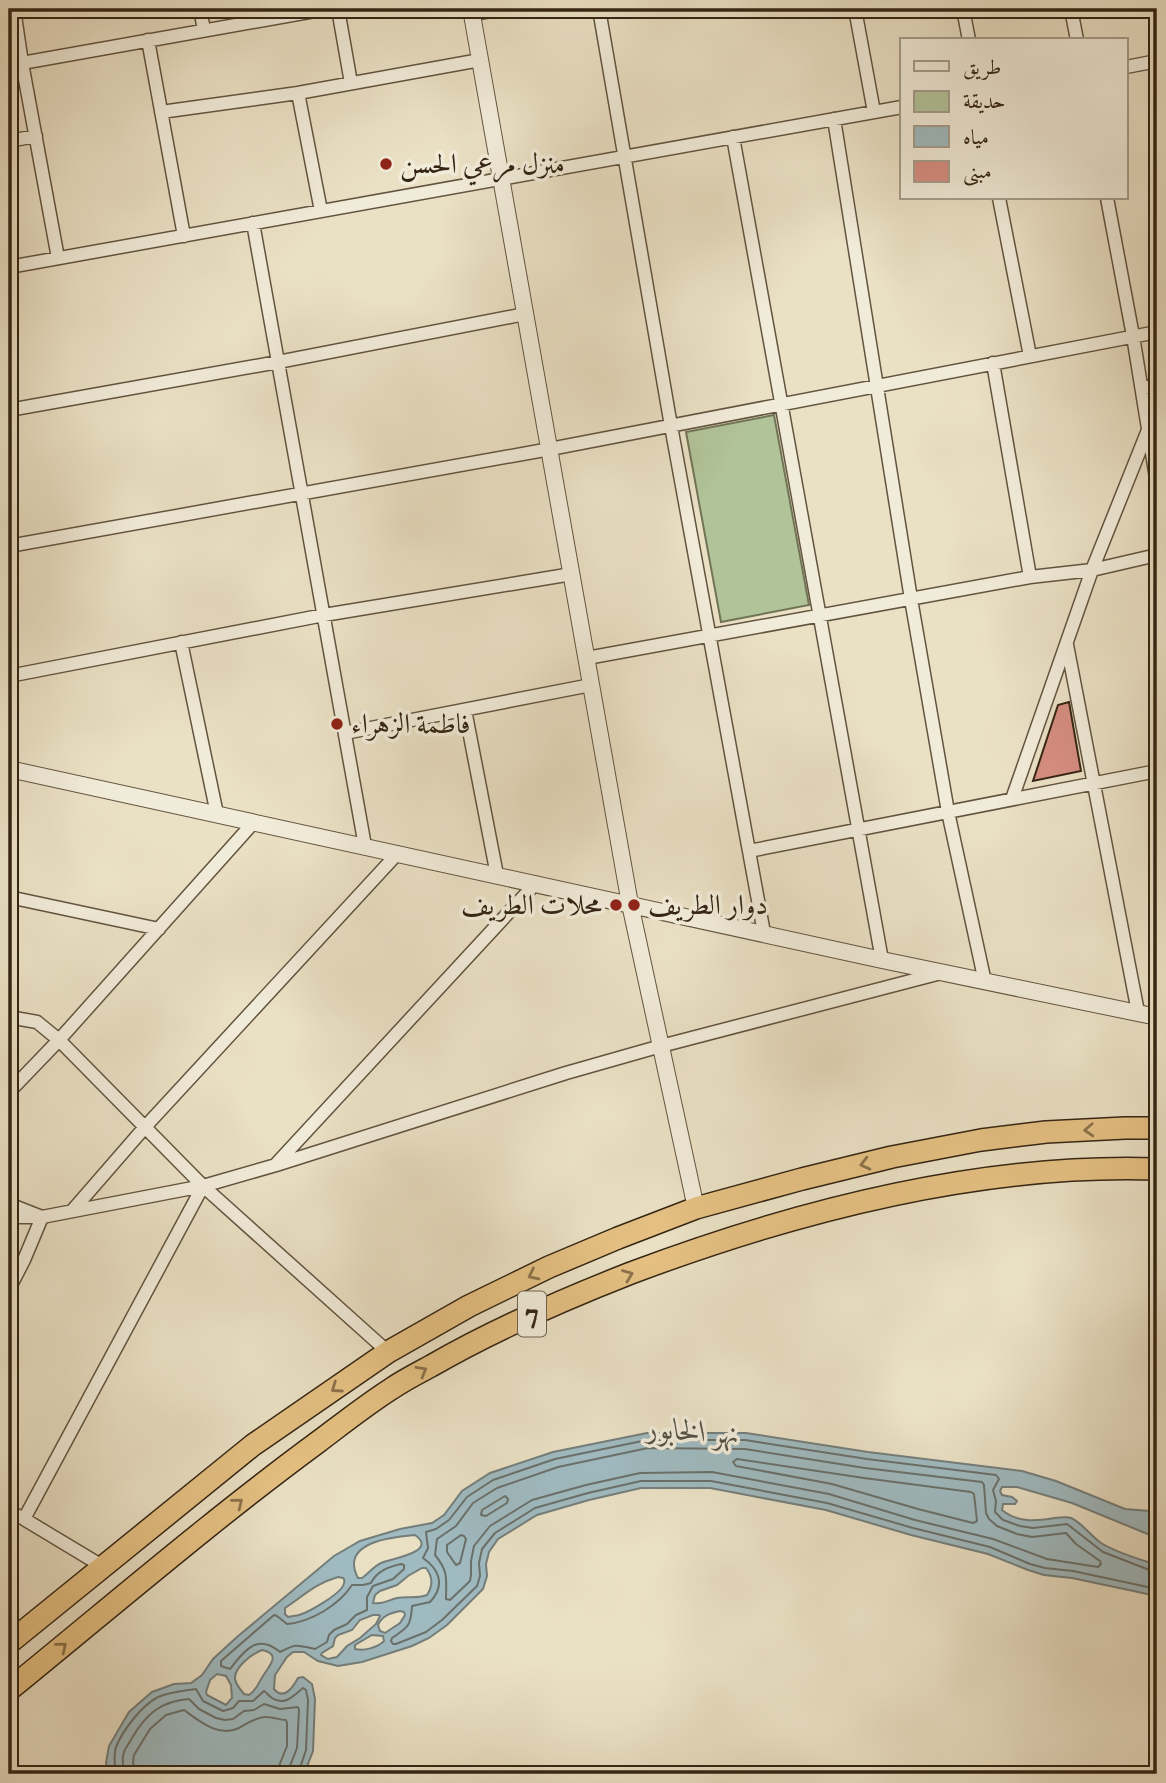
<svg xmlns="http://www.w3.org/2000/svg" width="1166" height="1783" font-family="'IM FELL DW Pica',Amiri,serif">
	<rect width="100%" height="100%" fill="#eae0c4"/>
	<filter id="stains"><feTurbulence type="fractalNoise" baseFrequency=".00286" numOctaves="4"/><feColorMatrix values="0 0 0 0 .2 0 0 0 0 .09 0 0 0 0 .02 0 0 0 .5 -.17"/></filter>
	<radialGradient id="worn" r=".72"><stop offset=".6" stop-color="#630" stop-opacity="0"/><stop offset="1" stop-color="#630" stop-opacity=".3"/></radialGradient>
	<path fill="#b1c399" stroke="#727456" stroke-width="2" d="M774,415L809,605L721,622L686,432Z"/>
	<path fill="#9fbac0" stroke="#747e7b" stroke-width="2" fill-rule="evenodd" d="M647,1433H746L868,1452L1022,1471L1056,1481L1125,1509L1150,1511L1157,1510V1536L1150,1535L1072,1503L1017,1487H1002L1000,1491L1002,1495L1012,1497L1017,1501L1015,1504H1003L1002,1510C1018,1523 1036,1521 1055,1518C1060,1518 1066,1516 1071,1518C1081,1522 1091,1536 1101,1543C1117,1553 1139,1559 1157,1565V1596L1072,1578L1044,1575L1028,1570L988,1554L911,1535L826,1510L710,1488H641L589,1500L537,1515L498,1539L489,1552L486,1564L487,1576L483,1589L447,1625L429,1638L412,1646L362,1662L338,1666L318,1661L304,1652H293L287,1657L275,1675L274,1689C284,1701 293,1687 298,1678L303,1677L312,1684L315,1699L313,1751L304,1774H109L106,1763L109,1746L129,1712L152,1692L174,1684L191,1683L202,1675L213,1659L237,1637L334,1556L360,1541L400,1529L432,1523L444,1515L462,1491L490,1473L553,1452ZM415,1535C439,1552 390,1559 381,1563C373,1567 369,1573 362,1578H358C339,1542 392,1537 415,1535ZM422,1568H426C433,1577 433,1586 427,1595C417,1599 407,1596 397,1598C388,1600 383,1605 373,1603L375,1595L380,1591L397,1585L408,1576ZM338,1577L343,1578C344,1579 345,1581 344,1583C343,1593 309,1612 299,1615C296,1616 292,1616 288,1617L285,1614V1608C305,1595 314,1584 338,1577ZM400,1611L404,1612L405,1615L400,1623L385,1633L380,1631L378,1625C382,1616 390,1613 400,1611ZM373,1615H379L380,1616L376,1624L360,1638L347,1646L337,1657L328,1659L321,1655L322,1653L333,1646L335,1638L338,1635L352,1630L360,1620ZM372,1635L383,1636L384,1641C377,1648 364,1651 355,1649V1645ZM262,1650C282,1654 269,1666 263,1676C258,1683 257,1690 249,1695L244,1694C241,1690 236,1685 235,1679C234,1667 252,1654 262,1650ZM217,1674L226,1676L231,1685L232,1698L226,1705L207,1695L206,1692L210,1680Z"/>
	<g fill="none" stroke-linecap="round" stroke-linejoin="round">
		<path stroke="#6a706a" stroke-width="2" d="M648,1448L745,1449L865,1468L982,1482L984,1485L986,1513L989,1519L997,1526L1017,1534L1032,1537L1066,1533L1076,1544L1100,1561L1101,1564L1098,1567L1047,1559L993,1539L915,1520L829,1494L712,1472L640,1473L586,1485L532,1500L490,1526L474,1546L471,1561V1575L470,1581L450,1600L446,1599C446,1579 449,1572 435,1555L437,1539L456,1526L473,1503L497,1488L558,1467Z
			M737,1459L864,1478L971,1492L974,1494L977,1521L973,1523L918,1509L832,1484L736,1466L733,1462Z
			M505,1496L508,1499L507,1503L486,1516L481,1515L482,1510Z
			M461,1535L464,1536L466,1539L460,1563L456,1565L447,1552V1545Z
			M401,1564L404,1565V1569L393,1579L373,1586L367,1597V1610L356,1615L347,1624L334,1630L329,1635L327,1642L315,1649C296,1645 298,1643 280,1652C257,1633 245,1650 230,1669L221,1666V1661L274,1615L277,1616L287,1624C311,1622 339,1605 352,1585H363L371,1583C377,1571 388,1567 401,1564Z
			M1157,1572L1152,1571L1103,1552L1067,1524L1033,1528L1020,1526L1003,1520L995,1512L996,1501L993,1490L999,1479L996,1475L867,1459L745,1440H647L555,1459L493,1480L467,1497L449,1520L436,1529L426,1532L428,1548L423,1558C439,1569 446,1585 430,1602L412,1606C411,1625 409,1627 392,1638L391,1641L393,1644H396L426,1632L442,1620L477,1586L480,1576L479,1563L482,1549L495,1533L535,1508L588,1493L641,1481H711L827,1503L913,1528L990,1547L1030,1564L1045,1568L1073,1571L1157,1589
			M116,1774C115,1765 113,1757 116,1747C123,1730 141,1706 158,1697C170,1692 183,1691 196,1689L203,1701L223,1711L233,1708L239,1701H253L264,1691C267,1693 269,1696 272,1698C285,1707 295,1694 303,1688L306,1690L308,1700L306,1750L298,1774
			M124,1774C124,1767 121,1760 124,1752C126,1747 130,1742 132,1738C146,1714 161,1701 189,1699L199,1709L216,1718L225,1720L233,1719L244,1711L254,1710L264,1704L280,1709L298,1707L299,1710L297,1748L290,1766L289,1774
			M135,1774L133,1762L134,1755L150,1729L166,1715L184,1710C199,1721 219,1738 239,1728C246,1724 255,1718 264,1717C270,1716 279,1720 286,1720L287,1723V1746L279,1766L278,1774"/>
	</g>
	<path fill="#d68d81" stroke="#342513" stroke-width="2" d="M1069,702L1081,771L1033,781L1058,705Z"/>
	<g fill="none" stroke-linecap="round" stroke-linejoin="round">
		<g stroke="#62543f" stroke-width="15">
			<path id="minor" d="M14,9L22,63L58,258
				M200,9L204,30
				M338,9L351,83
				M599,9L671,426L764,933
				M855,9L874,112
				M963,9L969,40
				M1071,9L1077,40
				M472,14L504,9
				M148,40L184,236
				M22,63L326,9
				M1126,67L1157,61
				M298,93L321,211
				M161,112L298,93L480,60
				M834,119L911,599L948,812L985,982
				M733,137L882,960
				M9,141L36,136
				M999,198L1030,356
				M1107,198L1133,336L1157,484
				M253,223L365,846
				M9,267L902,107
				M993,363L1030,577
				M1142,388L1157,386
				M9,410L278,362L525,314
				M9,546L550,449L1157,332
				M181,642L217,814
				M1067,645L1138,1012
				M587,658L1030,577L1092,570L1157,555
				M9,676L324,615L572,574
				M465,710L497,875
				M345,733L591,685
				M1012,799L1092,570L1148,430
				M749,851L1157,771
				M9,897L159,929
				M9,1017L37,1022L59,1040L203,1186L388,1352
				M9,1092L59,1040L254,822
				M277,1163L536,883
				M9,1204L42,1217L24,1260L9,1289
				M72,1211L145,1127L398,853
				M9,1217H42L203,1186L276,1165L566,1073L661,1046L941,973
				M9,1511L24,1519L102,1566
				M24,1519L203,1186"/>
		</g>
		<g stroke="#62543f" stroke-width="18">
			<path id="tertiary" d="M471,9L630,904L696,1208
				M9,769L882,960L1157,1017"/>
		</g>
		<g stroke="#342513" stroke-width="24">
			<path id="trunk" d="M9,1643L253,1445L388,1352L469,1306L549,1267L618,1238L696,1208L802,1179L892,1157L981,1140L1046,1132L1125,1128H1157
				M9,1690C111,1607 212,1520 318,1442C342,1424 366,1405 391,1389C404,1380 418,1373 431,1366C495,1329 562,1300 631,1273C796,1211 980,1163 1157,1169"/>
		</g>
		<use href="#minor" stroke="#f1ebd9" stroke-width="12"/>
		<use href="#tertiary" stroke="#f1ebd9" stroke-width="16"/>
		<use href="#trunk" stroke="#e5c082" stroke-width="21"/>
	</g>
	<defs><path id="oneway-chevron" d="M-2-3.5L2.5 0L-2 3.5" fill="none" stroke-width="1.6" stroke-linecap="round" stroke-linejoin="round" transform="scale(1.75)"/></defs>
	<g stroke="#8c724a">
		<use href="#oneway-chevron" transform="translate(1089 1130) rotate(177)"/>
		<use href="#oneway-chevron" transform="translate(865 1164) rotate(166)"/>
		<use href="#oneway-chevron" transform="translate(533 1275) rotate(154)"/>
		<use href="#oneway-chevron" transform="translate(628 1275) rotate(-21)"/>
		<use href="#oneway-chevron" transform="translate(422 1371) rotate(-30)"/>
		<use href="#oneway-chevron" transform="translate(336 1388) rotate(145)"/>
		<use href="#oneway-chevron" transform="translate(238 1503) rotate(-39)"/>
		<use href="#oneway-chevron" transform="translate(62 1647) rotate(-39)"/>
	</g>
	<g fill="#8f2418" stroke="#f1ebd9" stroke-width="2.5">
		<circle cx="386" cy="164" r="7"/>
		<circle cx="337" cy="724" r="7"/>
		<circle cx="616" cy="905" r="7"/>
		<circle cx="634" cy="905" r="7"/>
	</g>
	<g text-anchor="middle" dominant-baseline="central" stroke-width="7" stroke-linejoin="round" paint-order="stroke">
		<rect fill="#f1ebd9" stroke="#6d604e" stroke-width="2" x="518" y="1291.5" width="28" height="45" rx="5"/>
		<g font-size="26" font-weight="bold" fill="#342513">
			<text x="532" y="1314">7</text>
		</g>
		<g font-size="28" fill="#342513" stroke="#f1ebd9" text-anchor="start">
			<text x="400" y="164">منزل مرعي الحسن</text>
			<text x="351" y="724">فاطمة الزهراء</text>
			<text x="602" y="905" text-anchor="end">محلات الطريف</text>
			<text x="648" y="905">دوار الطريف</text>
		</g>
		<g font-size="30" font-style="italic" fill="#545247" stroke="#f1ebd9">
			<text transform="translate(693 1432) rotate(4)">نهر الخابور</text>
		</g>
	</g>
	<rect width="1166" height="1783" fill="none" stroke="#eae0c4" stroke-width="35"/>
	<rect x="10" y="10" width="1145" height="1762" fill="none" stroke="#342513" stroke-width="3.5"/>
	<rect x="18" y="18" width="1131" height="1748" fill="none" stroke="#342513" stroke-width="2"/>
	<rect x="900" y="38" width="228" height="161" fill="#f1ebd9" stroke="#a59c8a" stroke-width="2"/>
	<rect x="914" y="61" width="35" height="10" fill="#f1ebd9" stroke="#a59c8a" stroke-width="2"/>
	<text x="963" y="74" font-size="21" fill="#342513">طريق</text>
	<rect x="914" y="91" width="35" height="21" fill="#b1c399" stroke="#a59c8a" stroke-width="2"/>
	<text x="963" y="108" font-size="21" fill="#342513">حديقة</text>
	<rect x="914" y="126" width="35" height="21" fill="#9fbac0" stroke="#a59c8a" stroke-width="2"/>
	<text x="963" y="144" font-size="21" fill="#342513">مياه</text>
	<rect x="914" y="161" width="35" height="21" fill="#d68d81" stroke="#a59c8a" stroke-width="2"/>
	<text x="963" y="178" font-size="21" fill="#342513">مبنى</text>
	<rect width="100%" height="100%" filter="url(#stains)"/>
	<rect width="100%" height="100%" fill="url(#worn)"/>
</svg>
